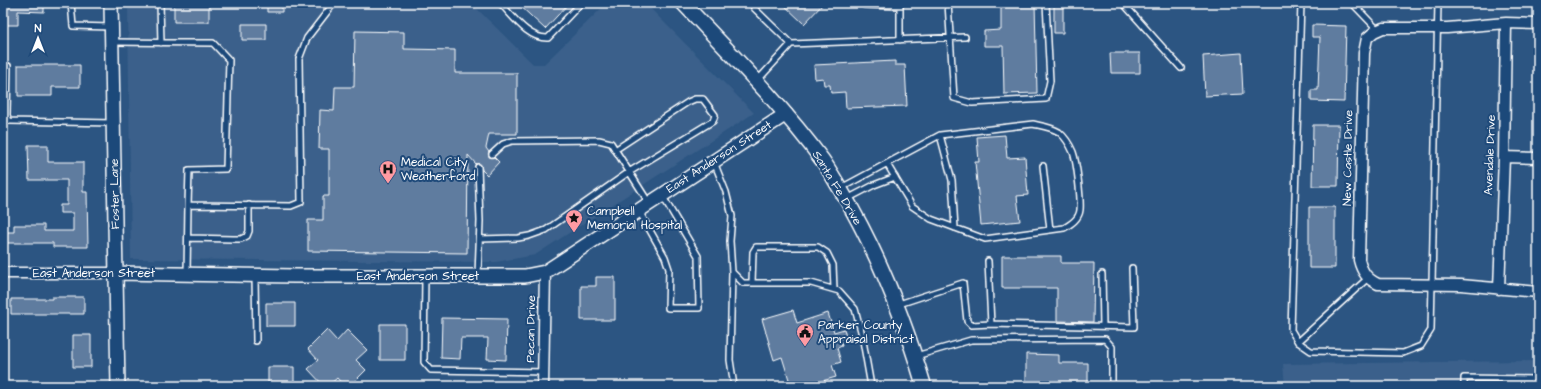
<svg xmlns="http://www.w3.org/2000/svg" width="1541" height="389" font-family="'Architects Daughter',sans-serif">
	<rect width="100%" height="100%" fill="#2c5582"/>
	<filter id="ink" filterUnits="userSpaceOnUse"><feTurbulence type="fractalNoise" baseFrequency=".025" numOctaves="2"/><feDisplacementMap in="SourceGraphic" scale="8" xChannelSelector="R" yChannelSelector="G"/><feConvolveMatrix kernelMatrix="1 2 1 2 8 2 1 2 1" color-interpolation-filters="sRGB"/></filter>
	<g filter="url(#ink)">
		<path fill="#3b618b" d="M128,3H471L533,64H544L607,3H645L754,113L535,255L496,262L131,259Z
			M1538,361V386H1285L1283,364Z"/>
		<path fill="#5e7c9f" stroke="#fff" d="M3,3H44V12L18,11V25H3Z
			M174,3H209V22H174Z
			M267,3H282V12H267Z
			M517,3H569L545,29Z
			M782,3H824L804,24Z
			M1001,3H1035L1037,93L1004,94L1003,46H984V31L1001,30Z
			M1054,3H1063V33H1054Z
			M242,24H266V40H242Z
			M1312,25L1346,26L1344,102L1311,101V90H1318L1320,37H1312Z
			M355,31L404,32V49L455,50V73H517V134H489L486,148L489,152V157H494L499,162L487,175L482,170L481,165L476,164L468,155L467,253L308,251V220H323V196H329V149H319L320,110L334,111L335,87H354Z
			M1110,53H1140V73H1111Z
			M1241,53L1243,94L1205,96L1203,56Z
			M895,61V65H905L907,106L846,108L845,92L831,93L830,85H824L823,78L815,79L814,65Z
			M18,65H80V87H52V96H18Z
			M1313,125H1339L1338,186H1312Z
			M1005,135L1007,158L1025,157L1028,195L1017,196L1020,221L981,225L975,162H979L977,137Z
			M28,145H48V162H83V192H87L88,247H53V243H3V232H14V225H44V231H73V213H60V205H67V180H29Z
			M1309,207H1335V268H1309Z
			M1002,256H1061V263H1094L1093,322L1057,321V288H1002Z
			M596,277H615V320H581V286H596Z
			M52,297H84V314H11V299H52Z
			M266,303H295V326H266Z
			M793,310L797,323L828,313L834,332L844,329L846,337L840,339L842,346L837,348L841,362L832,365L836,377L805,386H791L782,357L774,360L762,319Z
			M442,318L507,319L506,360L487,359L488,338H461L460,359L441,358Z
			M380,324H405V360H380Z
			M327,330L337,341L347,330L367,350L356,360L366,370L350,386H344L337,378L328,386H324L308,369L318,360L308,349Z
			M73,335H91V367H73Z
			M1026,354L1059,355V363H1088V386H1027V383H1026Z
			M268,367H294V386H268Z"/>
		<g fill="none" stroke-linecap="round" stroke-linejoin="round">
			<g stroke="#fff" stroke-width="8">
				<path id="service" d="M71,3L73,26L111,27
					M160,3L161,43
					M500,3C513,16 528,39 548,38L581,3
					M751,3L755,9L791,44L965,37
					M858,3L865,5L900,6V40
					M948,3L954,98L972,103L1046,99L1050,81L1046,3
					M1123,3L1181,68
					M1301,3L1291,330L1298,342L1311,351L1403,353L1421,346L1431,330L1438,3
					M1352,3L1378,30
					M113,42L213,43L229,60L226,169L189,170L188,205
					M8,66L7,115L9,121L113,123
					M757,81L791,44
					M940,135L952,180L955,228
					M492,154L503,144L512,141L599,140L611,143L649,203
					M714,162L726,192L732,216L730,241L732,272L743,283H811L839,291L855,309L862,335L871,386
					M1043,166L1050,230
					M841,188L940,135L1033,124C1042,126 1051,127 1059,132C1065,137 1070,145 1073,152C1077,163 1081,199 1080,210C1079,219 1071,224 1064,228L985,239L931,219L912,206L887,164
					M847,199L874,185L895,177
					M639,211L665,257L669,269L668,308H699L698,256L662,195
					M188,238L233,239H241L247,236L249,231V205
					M480,239L518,238L529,236L546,230L629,172L713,121L715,115L703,99H695L688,102L615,150
					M988,261L991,324
					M732,272L730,360L734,386
					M187,274L188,205L291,206L301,202L299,59L307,38L334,3
					M1102,274L1103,326
					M478,275L480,221L478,167
					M255,276L256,341
					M425,277L424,362L431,370L544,372
					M752,283L753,252L756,247H818L827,253L833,265L834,289
					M896,305L963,283L967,321L971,325L991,324L1134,327L1132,268
					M1298,342L1368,278
					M916,356L971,340L1105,339L1112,347V383
					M1464,386V378L1538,379"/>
			</g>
			<g stroke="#fff" stroke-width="13">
				<path id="minor" d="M1538,24L1506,23L1447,28H1383L1374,32L1367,38L1364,53L1359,260C1362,272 1367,279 1378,284L1461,285L1538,292
					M1504,157L1538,158
					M3,273H117
					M1499,289L1504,157L1506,23
					M543,386L545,272"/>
			</g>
			<g stroke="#fff" stroke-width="16">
				<path id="tertiary" d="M111,3L118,386
					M117,273L294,276H525L545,272L786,114"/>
			</g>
			<g stroke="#fff" stroke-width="17">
				<path id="secondary" d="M683,3C731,54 781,104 823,161C830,171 836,182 842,192C878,252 904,319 924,386"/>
			</g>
			<use href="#service" stroke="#1f4a7a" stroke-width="5"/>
			<use href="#minor" stroke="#1f4a7a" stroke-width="10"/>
			<use href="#tertiary" stroke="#1f4a7a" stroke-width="13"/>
			<use href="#secondary" stroke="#1f4a7a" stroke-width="14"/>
		</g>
	</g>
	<defs>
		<g id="hospital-pin" transform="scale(0.9)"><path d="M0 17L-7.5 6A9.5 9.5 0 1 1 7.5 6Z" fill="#ff9aa2" stroke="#1f4a7a"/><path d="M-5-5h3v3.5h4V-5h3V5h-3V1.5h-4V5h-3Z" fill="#111"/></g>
		<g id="sight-pin" transform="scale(0.9)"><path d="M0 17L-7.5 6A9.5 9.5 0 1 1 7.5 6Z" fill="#ff9aa2" stroke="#1f4a7a"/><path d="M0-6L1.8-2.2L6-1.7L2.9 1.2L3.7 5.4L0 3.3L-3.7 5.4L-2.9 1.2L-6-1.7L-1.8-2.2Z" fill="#111"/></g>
		<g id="civic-pin" transform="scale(0.9)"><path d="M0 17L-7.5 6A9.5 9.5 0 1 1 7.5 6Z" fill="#ff9aa2" stroke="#1f4a7a"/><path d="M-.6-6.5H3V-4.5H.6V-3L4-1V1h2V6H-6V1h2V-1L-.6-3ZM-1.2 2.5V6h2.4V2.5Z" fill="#111"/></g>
	</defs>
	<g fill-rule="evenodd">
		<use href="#hospital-pin" x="388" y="169"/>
		<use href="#sight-pin" x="574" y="218"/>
		<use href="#civic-pin" x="805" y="332"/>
	</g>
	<g text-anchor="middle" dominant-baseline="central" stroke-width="4" stroke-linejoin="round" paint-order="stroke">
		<g font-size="12" fill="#fff" stroke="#1f4a7a">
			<text transform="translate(1490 155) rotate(-88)">Avendale Drive</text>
			<text transform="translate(719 157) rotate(-33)">East Anderson Street</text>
			<text transform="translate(1348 158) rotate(-89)">New Castle Drive</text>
			<text transform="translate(837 188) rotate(59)">Santa Fe Drive</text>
			<text transform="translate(115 194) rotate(-91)">Foster Lane</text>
			<text x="94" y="273">East Anderson Street</text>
			<text x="418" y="276">East Anderson Street</text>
			<text transform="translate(531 329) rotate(-89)">Pecan Drive</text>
		</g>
		<g font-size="12" fill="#fff" stroke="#1f4a7a" text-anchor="start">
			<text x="401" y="162">Medical City<tspan x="401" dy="14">Weatherford</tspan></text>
			<text x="587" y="211">Campbell<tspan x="587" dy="14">Memorial Hospital</tspan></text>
			<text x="818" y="325">Parker County<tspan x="818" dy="14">Appraisal District</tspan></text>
		</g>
	</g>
	<rect width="1541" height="389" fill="none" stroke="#1f4a7a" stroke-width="16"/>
	<rect x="8" y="8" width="1525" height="373" fill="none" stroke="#fff" stroke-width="1.5" filter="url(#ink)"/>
	<g transform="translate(38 38)" stroke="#1f4a7a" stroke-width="3" paint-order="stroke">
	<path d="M0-3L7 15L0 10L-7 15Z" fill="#ffffff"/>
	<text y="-6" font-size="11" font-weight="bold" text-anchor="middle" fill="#ffffff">N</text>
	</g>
</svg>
